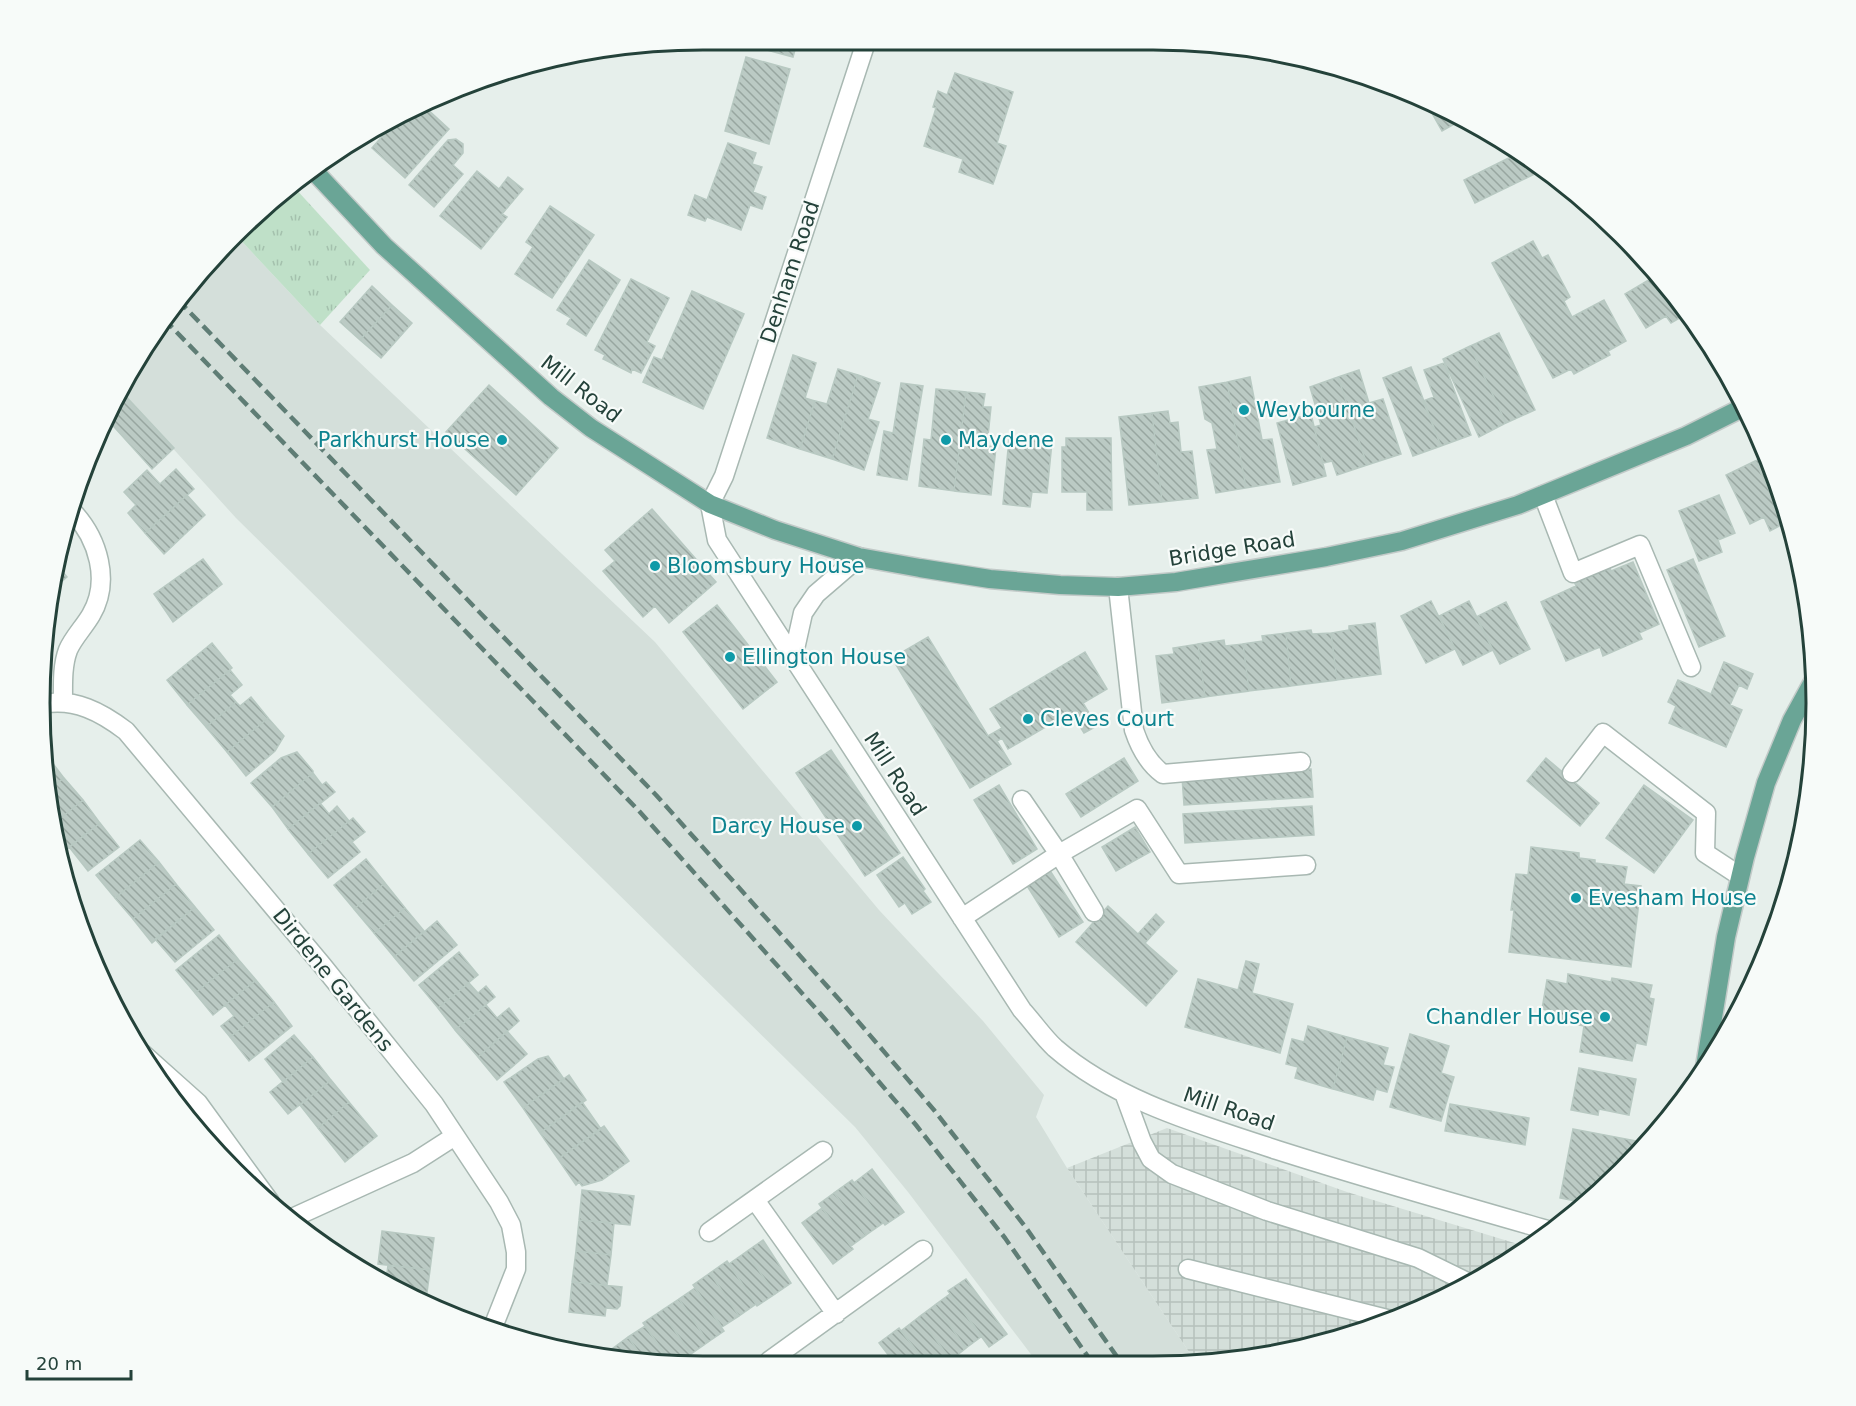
<svg xmlns="http://www.w3.org/2000/svg" width="1856" height="1406" font-family="'DejaVu Sans',sans-serif">
	<defs>
		<pattern id="industrial-grid" width="8" height="8" patternUnits="userSpaceOnUse" patternTransform="scale(1.5)"><rect width="8" height="8" fill="#d4dfda"/><path d="M0 4h8M4 0v8" fill="none" stroke="#b6c1bc"/></pattern>
		<pattern id="grass-tufts" width="24" height="20" patternUnits="userSpaceOnUse" patternTransform="scale(1.5)"><rect width="24" height="20" fill="#bfe0c8"/><path d="M3 7l-1-3M5 7V3M7 7l1-3M15 17l-1-3M17 17v-4M19 17l1-3" fill="none" stroke="#a4c1ad"/></pattern>
		<pattern id="building-back-hatch" width="6" height="6" patternUnits="userSpaceOnUse" patternTransform="scale(1.5)"><rect width="6" height="6" fill="#bbcac4"/><path d="M-1 5l2 2M0 0l6 6M5-1l2 2" fill="none" stroke="#98a6a0"/></pattern>
	</defs>
	<rect width="100%" height="100%" fill="#e6efeb"/>
	<path fill="#d4dfda" d="M234,233L320,325L655,642L879,910L983,1021L1044,1095L1036,1117L1067,1168L1195,1361H1036L908,1192L855,1127L236,518L119,389L151,334Z"/>
	<path fill="url(#industrial-grid)" d="M1167,1128L1347,1192L1531,1248L1522,1255L1367,1332L1239,1361H1195L1067,1168Z"/>
	<path fill="url(#grass-tufts)" d="M294,187L370,270L320,325L234,233Z"/>
	<path fill="url(#building-back-hatch)" stroke="#b8c9c2" stroke-width="1.5" d="M746,39H798L793,57L745,44Z
		M746,57L790,69L769,144L725,131Z
		M955,73L1013,92L997,143L1006,146L993,184L959,172L963,159L924,146L936,108L933,107L938,91L947,95Z
		M1434,103L1446,107L1465,118L1442,131L1428,106Z
		M424,106L449,129L405,178L372,148L400,116Z
		M456,139L463,144V153L453,165L463,174L434,207L409,185L448,140Z
		M728,143L756,153L752,164L762,167L753,192L766,197L762,209L750,205L741,230L707,217L705,221L688,215L695,195L707,200Z
		M1523,151L1537,163L1541,171L1475,203L1464,180Z
		M477,171L499,189L508,177L523,189L502,214L507,217L481,249L440,216Z
		M550,206L594,235L552,298L515,274L533,247L526,242Z
		M1533,241L1542,258L1548,255L1570,297L1564,301L1572,317L1604,300L1626,341L1608,351L1610,355L1574,374L1571,369L1553,378L1492,263Z
		M589,260L620,280L586,336L567,324L571,318L557,310Z
		M1657,275L1688,313L1671,323L1666,316L1646,328L1625,294Z
		M631,279L669,298L647,342L655,346L641,373L632,369L631,373L603,359L605,355L595,350Z
		M372,286L392,305L360,340L340,322Z
		M692,291L744,314L703,409L643,382L654,357L662,360Z
		M392,305L412,323L381,358L360,340Z
		M1499,333L1535,410L1506,423L1470,346Z
		M1470,346L1506,423L1479,437L1443,359Z
		M793,355L816,363L805,398L815,401L800,449L767,438Z
		M1444,363L1471,435L1441,446L1423,401L1434,397L1424,370Z
		M1411,367L1441,446L1413,456L1383,378Z
		M838,369L858,375L832,459L800,449L815,401L827,404Z
		M1359,370L1369,403L1383,399L1401,454L1367,465L1338,377Z
		M858,375L880,383L868,419L879,422L864,470L832,459Z
		M1250,377L1262,440L1272,439L1280,482L1246,488L1227,382Z
		M1338,377L1367,465L1337,475L1332,461L1323,463L1314,427L1321,425L1310,387Z
		M1227,382L1246,488L1216,493L1207,450L1217,449L1212,423L1205,419L1199,387Z
		M901,383L923,386L907,480L877,475L884,431L893,433Z
		M489,385L558,448L516,495L446,432Z
		M119,389L174,448L152,469L105,417Z
		M936,389L966,392L954,491L919,486L924,439L931,440Z
		M966,392L985,394L983,407H991L987,446L996,447L991,495L954,491Z
		M1168,411L1170,423L1178,422L1181,452L1192,451L1198,498L1162,502L1152,413Z
		M1152,413L1162,502L1129,505L1119,417Z
		M1311,414L1326,476L1293,485L1277,423Z
		M1009,438L1052,442L1047,493L1032,492L1030,507L1003,504Z
		M1066,438H1111L1112,510H1087V492H1062V447H1066Z
		M1768,455L1789,522L1785,523L1755,461Z
		M1755,461L1785,523L1770,531L1764,517L1750,524L1726,475Z
		M176,469L194,489L145,533L128,513L136,505L124,492L147,470L160,484Z
		M187,495L205,515L164,554L145,533Z
		M1719,495L1735,533L1718,540L1722,552L1699,561L1679,511Z
		M652,509L716,582L669,623L655,606L643,617L603,571L615,561L605,550Z
		M203,559L222,584L173,622L154,594Z
		M1693,559L1725,636L1699,647L1667,570Z
		M1633,562L1659,624L1639,633L1642,639L1603,656L1600,647L1566,661L1541,602L1576,586L1574,581L1609,565L1611,571Z
		M55,563L67,577L51,591L52,573Z
		M1431,601L1455,649L1426,663L1401,616Z
		M1469,601L1493,650L1463,665L1439,616Z
		M1506,602L1530,649L1500,664L1476,617Z
		M717,605L777,682L743,709L683,632Z
		M1375,623L1381,674L1337,680L1331,633L1349,630V626Z
		M1311,630L1312,634L1331,633L1337,680L1291,686L1286,633Z
		M1286,633L1291,686L1249,691L1243,644L1263,641L1262,636Z
		M928,637L988,736L1002,728L990,709L1085,652L1107,689L1083,703L1097,726L1084,733L1071,712L1008,749L1002,738L997,741L1011,764L970,788L892,658Z
		M1224,640L1225,646L1243,644L1249,691L1205,697L1198,644Z
		M212,643L232,668L187,705L167,680Z
		M1198,644L1205,697L1162,703L1156,656L1174,654L1173,648Z
		M1724,662L1753,674L1747,689L1739,685L1730,705L1742,710L1726,747L1669,723L1676,706L1668,702L1678,680L1711,694Z
		M230,670L242,685L230,695L236,702L206,727L187,705Z
		M251,697L268,718L227,752L206,727L236,702L240,706Z
		M268,718L284,736L275,751L246,776L227,752Z
		M41,748L64,778L49,789Z
		M831,750L900,853L865,876L796,773Z
		M297,752L313,771V773L272,807L251,783L281,758Z
		M1124,758L1138,781L1081,817L1066,794Z
		M1546,758L1599,803L1580,826L1527,781Z
		M1311,769L1313,797L1184,805L1182,777Z
		M313,773L322,785L326,782L335,792L288,829L272,807Z
		M64,778L83,800L56,822L49,789Z
		M999,785L1037,849L1013,864L974,800Z
		M1644,785L1693,820L1654,873L1606,838Z
		M83,800L100,823L62,853L56,822Z
		M320,803L329,814L337,806L349,821L308,854L288,829Z
		M1312,806L1314,835L1185,843L1183,814Z
		M353,818L365,832L352,842L360,852L328,878L308,854Z
		M100,823L119,847L88,871L69,847Z
		M1135,827L1150,852L1116,871L1102,847Z
		M140,840L159,862L115,898L96,875Z
		M1531,847L1579,853V858L1595,860V863L1627,867L1624,884L1641,886L1631,967L1509,952L1514,910H1511L1516,874L1528,875Z
		M903,857L925,889L923,891L931,902L912,914L905,903L899,907L877,875Z
		M366,859L385,883L354,909L334,885Z
		M159,862L176,884L133,919L115,898Z
		M1047,866L1083,922L1059,937L1024,881Z
		M385,883L405,908L374,933L354,909Z
		M176,884L195,907L152,943L133,919Z
		M1108,906L1138,934L1156,914L1164,922L1145,943L1177,971L1146,1006L1076,942Z
		M195,907L214,930L175,962L155,939Z
		M405,908L424,931L394,957L374,933Z
		M437,921L457,945L414,981L394,957Z
		M219,935L238,959L195,993L176,970Z
		M459,952L478,975L438,1008L419,985Z
		M238,959L256,980L213,1015L195,993Z
		M1246,961L1259,964L1252,993L1293,1004L1280,1053L1185,1027L1198,979L1238,990Z
		M1568,974L1611,982L1612,978L1652,985L1649,998L1654,999L1646,1045L1636,1043L1632,1061L1580,1052L1584,1026L1559,1021L1560,1013L1542,1009L1547,980L1567,984Z
		M256,980L274,1002L230,1037L221,1026L234,1016L225,1005Z
		M469,983L478,993L486,986L495,997L455,1030L438,1008Z
		M274,1002L292,1026L249,1061L230,1037Z
		M486,1005L497,1018L509,1008L519,1021L478,1057L455,1030Z
		M1308,1026L1347,1037L1333,1089L1295,1078L1298,1067L1286,1064L1292,1039L1304,1042Z
		M507,1031L527,1054L497,1080L478,1057Z
		M1410,1034L1449,1046L1441,1073L1454,1077L1441,1121L1390,1107Z
		M294,1035L313,1057L283,1082L265,1059Z
		M1347,1037L1388,1048L1383,1065L1394,1067L1387,1092L1376,1089L1373,1100L1333,1089Z
		M548,1056L564,1079L523,1108L504,1082L538,1059Z
		M313,1057L331,1080L288,1114L270,1092Z
		M1579,1068L1636,1079L1629,1115L1599,1109L1598,1115L1571,1110Z
		M569,1075L586,1100L540,1133L523,1108Z
		M331,1080L349,1102L318,1128L300,1105Z
		M349,1102L377,1136L345,1162L318,1128Z
		M582,1102L601,1129L558,1159L540,1133Z
		M1450,1104L1529,1118L1525,1145L1445,1131Z
		M604,1126L629,1161L602,1180L582,1186L579,1182L576,1185L558,1159Z
		M1573,1129L1642,1142L1640,1151L1623,1172L1585,1203L1560,1198Z
		M872,1169L904,1212L885,1225L854,1183Z
		M852,1180L883,1223L866,1235L834,1193Z
		M582,1190L634,1196L630,1225L579,1220Z
		M834,1193L866,1235L851,1246L819,1204Z
		M822,1208L853,1249L833,1264L802,1223Z
		M579,1220L614,1223L611,1255L576,1251Z
		M382,1231L434,1238L430,1270L378,1264Z
		M763,1240L791,1283L775,1294L746,1252Z
		M576,1251L611,1255L607,1285L572,1282Z
		M746,1252L775,1294L757,1306L729,1264Z
		M727,1261L756,1304L739,1316L710,1273Z
		M388,1265L430,1270L426,1300L386,1281Z
		M710,1273L739,1316L722,1327L693,1285Z
		M966,1279L1007,1334L989,1347L948,1291Z
		M572,1282L622,1287L620,1306L617,1309L606,1308L605,1316L569,1312Z
		M695,1288L724,1331L708,1342L679,1299Z
		M950,1294L982,1336L966,1348L935,1305Z
		M679,1299L708,1342L691,1354L661,1311Z
		M935,1305L966,1348L951,1360L919,1317Z
		M661,1311L691,1354L681,1361H670L643,1323Z
		M919,1317L951,1360L949,1361H925L901,1331Z
		M645,1326L670,1361H645L628,1337Z
		M899,1328L901,1331L925,1361H893L879,1343Z
		M628,1337L645,1361H621L612,1349Z"/>
	<g fill="none" stroke-linecap="round" stroke-linejoin="round">
		<g stroke="#a8b8b2" stroke-width="21">
			<path id="minor" d="M867,39L724,476L710,504L717,540L1022,1010C1033,1022 1043,1037 1055,1048C1116,1101 1202,1125 1277,1150C1368,1179 1460,1205 1551,1231
				M1543,495L1573,573L1640,545L1691,667
				M1118,587L1134,730C1140,748 1148,763 1163,774L1301,762
				M793,658L803,613L816,594L859,557
				M63,701C63,685 62,666 68,650C73,638 84,627 91,615C111,581 98,539 73,512
				M43,704C75,698 101,712 126,731L322,965L434,1104L499,1202L511,1225L516,1252V1269L491,1332
				M1572,773L1603,733L1706,813L1705,853L1740,876
				M1094,912L1059,854L1137,809L1179,874L1306,865
				M962,918L1059,854L1022,800
				M142,1053L198,1103L270,1202
				M1124,1093L1142,1142L1151,1159L1172,1174L1267,1211L1418,1258L1467,1282
				M755,1200L836,1314
				M290,1219L413,1163L455,1136
				M709,1232L823,1151
				M1188,1269L1391,1320
				M769,1361L923,1250"/>
		</g>
		<g stroke="#c2cac8" stroke-width="21">
			<path id="major" d="M314,171L384,246L551,397L591,428L710,504L775,530L859,557L920,568L990,579L1060,585L1118,587L1176,582L1326,557L1402,541L1518,505L1686,436L1744,407
				M1704,1073L1726,937L1745,857L1766,783L1792,720L1815,678"/>
		</g>
		<use href="#minor" stroke="#fff" stroke-width="18"/>
		<use href="#major" stroke="#6aa596" stroke-width="18"/>
		<path stroke="#5f7d75" stroke-width="4.5" stroke-dasharray="12 6" stroke-linecap="butt" d="M178,300L656,795L844,1005L934,1110L1024,1225L1120,1361
			M164,319L639,811L826,1020L916,1125L1005,1238L1091,1361"/>
	</g>
	<g fill="#0f9aa8" stroke="#f7fbf9" stroke-width="2">
		<circle cx="1244" cy="410" r="6"/>
		<circle cx="502" cy="440" r="6"/>
		<circle cx="946" cy="440" r="6"/>
		<circle cx="655" cy="566" r="6"/>
		<circle cx="730" cy="657" r="6"/>
		<circle cx="1028" cy="719" r="6"/>
		<circle cx="857" cy="826" r="6"/>
		<circle cx="1576" cy="898" r="6"/>
		<circle cx="1605" cy="1017" r="6"/>
	</g>
	<g text-anchor="middle" dominant-baseline="central" stroke-width="4.5" stroke-linejoin="round" paint-order="stroke">
		<g font-size="21" fill="#24423a" stroke="#f7fbf9">
			<text transform="translate(790 272) rotate(-72)">Denham Road</text>
			<text transform="translate(581 389) rotate(38)">Mill Road</text>
			<text transform="translate(1232 549) rotate(-9)">Bridge Road</text>
			<text transform="translate(895 774) rotate(57)">Mill Road</text>
			<text transform="translate(333 980) rotate(51)">Dirdene Gardens</text>
			<text transform="translate(1229 1109) rotate(19)">Mill Road</text>
		</g>
		<g font-size="21" fill="#0d838f" stroke="#f7fbf9" text-anchor="start">
			<text x="1256" y="410">Weybourne</text>
			<text x="490" y="440" text-anchor="end">Parkhurst House</text>
			<text x="958" y="440">Maydene</text>
			<text x="667" y="566">Bloomsbury House</text>
			<text x="742" y="657">Ellington House</text>
			<text x="1040" y="719">Cleves Court</text>
			<text x="845" y="826" text-anchor="end">Darcy House</text>
			<text x="1588" y="898">Evesham House</text>
			<text x="1593" y="1017" text-anchor="end">Chandler House</text>
		</g>
	</g>
	<path d="M0 0H1856V1406H0ZM703 50H1153A653 653 0 0 1 1806 703V703A653 653 0 0 1 1153 1356H703A653 653 0 0 1 50 703V703A653 653 0 0 1 703 50Z" fill="#f7fbf9" fill-rule="evenodd"/>
	<path fill="none" stroke="#24423a" stroke-width="3" d="M703 50H1153A653 653 0 0 1 1806 703V703A653 653 0 0 1 1153 1356H703A653 653 0 0 1 50 703V703A653 653 0 0 1 703 50Z"/>
	<path d="M27 1370v9h104v-9" fill="none" stroke="#24423a" stroke-width="3"/>
	<text x="36" y="1370" font-size="18" fill="#24423a" stroke="#f7fbf9" stroke-width="4.5" paint-order="stroke">20 m</text>
</svg>
